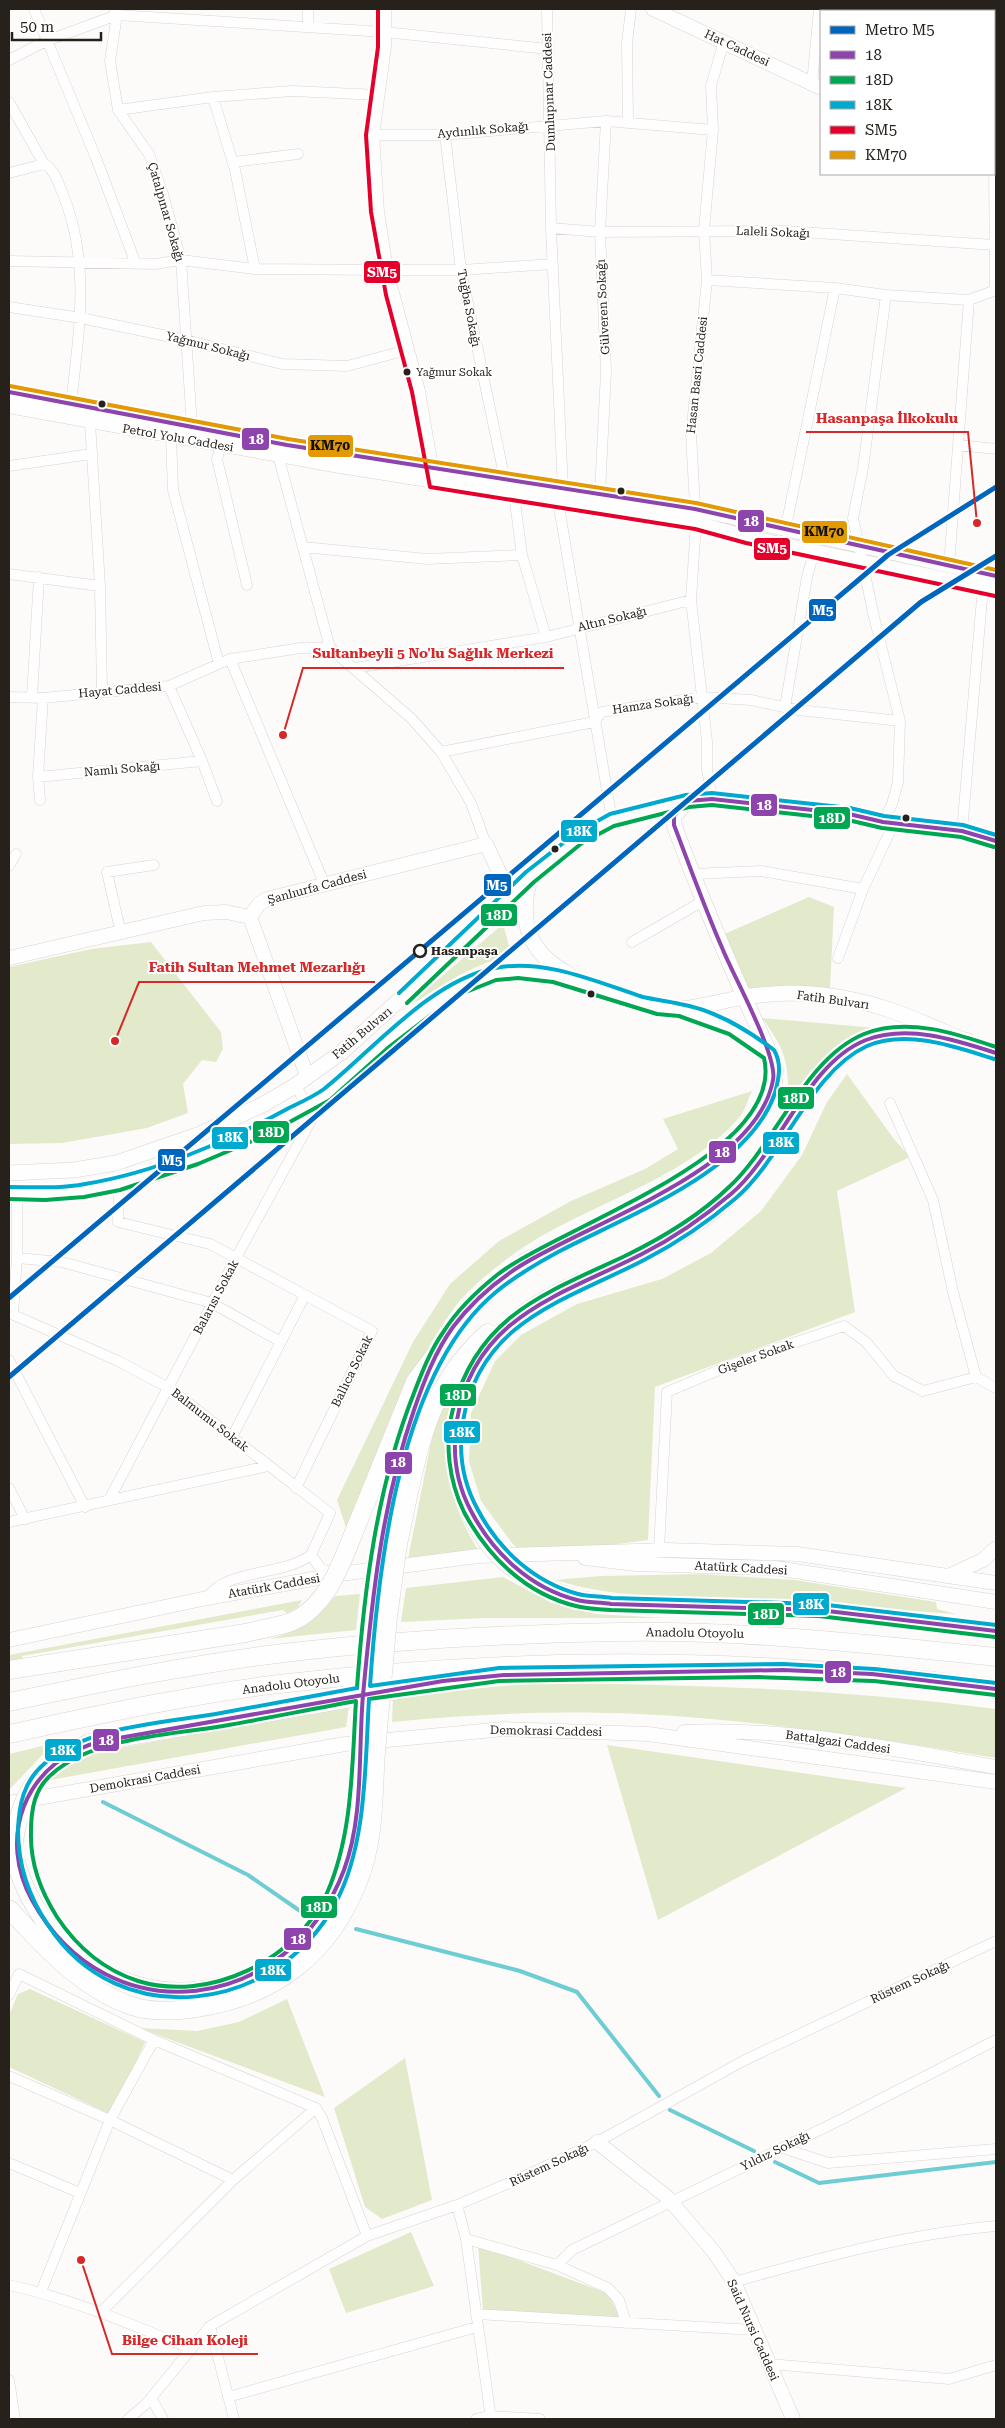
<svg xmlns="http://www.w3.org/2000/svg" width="1005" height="2428" font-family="'Roboto Serif',serif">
	<rect width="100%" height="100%" fill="#fdfbf9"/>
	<path fill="#e2eacb" d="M984,9H996V140L994,139V11H983Z
		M809,897L834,907L830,988L749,993L722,935Z
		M503,924L512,956C471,963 436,990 400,1012Z
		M151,942L221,1032L223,1049L216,1062L202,1060L183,1084L188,1113L147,1128L62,1143L9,1144V967L91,949Z
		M762,1018L876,1028C837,1046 818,1062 795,1098H788C789,1061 784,1048 762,1018Z
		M847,1074L894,1139L910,1157L837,1191L855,1312L655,1387L648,1540L526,1556L512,1543L481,1501L469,1461L471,1413L495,1361L521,1335L577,1304L662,1279L711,1253L761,1211L802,1155L827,1102Z
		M752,1091C748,1099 745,1111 739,1118C678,1187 570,1207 499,1265C484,1277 466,1292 455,1307C405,1374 379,1455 347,1531L337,1500L413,1342L450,1284L499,1241L571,1201L645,1169L678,1149L663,1119Z
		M457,1381C441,1444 443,1495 479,1551L408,1559L434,1427Z
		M700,1574L795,1580L936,1602L937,1609L956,1614C900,1611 845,1603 789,1600C711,1596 630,1603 555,1580L600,1576Z
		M503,1577L552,1603L596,1614L665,1618H484L401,1622L406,1588Z
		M360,1594L356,1630L269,1639C304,1630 312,1621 335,1596Z
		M302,1600L298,1607L287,1613L283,1610L22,1656L23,1660L9,1663V1655Z
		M532,1683C687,1684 842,1689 996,1709V1758C878,1738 760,1720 640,1714C557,1710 474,1714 392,1722L393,1697Z
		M349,1706L346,1727L50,1780L63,1766L87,1754Z
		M67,1740L47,1750L9,1790V1754Z
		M607,1745L906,1788L658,1920Z
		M30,1989L145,2042L112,2115L9,2067V2015L18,1994Z
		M287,1999L325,2097L139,2028L197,2031L239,2022Z
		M405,2058L432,2200L382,2219L365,2207L334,2108Z
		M411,2232L434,2286L346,2313L329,2269Z
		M478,2245L609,2294L620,2318L483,2310Z"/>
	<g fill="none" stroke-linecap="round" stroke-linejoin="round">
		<path stroke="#6ecdd3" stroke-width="4" d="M103,1802L248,1875L303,1913
			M356,1929L520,1971L577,1992L659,2096
			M670,2110L754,2151
			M775,2162L819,2183L996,2162"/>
		<g stroke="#d8d3d0" stroke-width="11">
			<path id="street" d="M34,9L96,158L136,264
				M547,9L551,228L563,489L566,494
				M115,11L117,15L110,61L118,110L149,154L163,194L181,260L192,426
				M308,27V9
				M9,60L46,41L117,15L384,32L548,49
				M812,84L819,9
				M213,97L235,170L255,269
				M9,102L44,164C55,170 57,180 62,192C91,260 79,332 71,404
				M118,110L213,97L292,91L379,95
				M628,123L627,43L631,9
				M372,135H445L606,121L713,130
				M445,135L461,270L505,480
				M994,157L995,289
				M233,162L298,154
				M9,173L44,164
				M551,228L600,232L786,231L995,245
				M9,261L155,264L181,260L255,269L386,270H461L553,264
				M707,280L835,288L886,295L969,300L996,290
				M9,307L81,318L186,340L282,364L347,366L407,350
				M90,422L100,586L102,691
				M171,436L173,490L219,664
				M221,445L217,459L247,585
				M958,445L996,449
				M278,455L330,648
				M9,466L91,454
				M600,493L606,371L600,232L606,121
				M514,494L522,555L546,637
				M558,501L612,820
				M785,531L835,288
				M303,547L427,559L522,555
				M949,566L969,300
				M9,574L100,586
				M230,659L324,883
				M355,668L546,637L691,600
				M9,697L43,698L169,686L230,659L301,648H330L412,719L441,752L471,803L486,844
				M32,697L39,577
				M43,698L38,777L202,761L169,686
				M785,707L807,577L814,552
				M441,752L594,722L602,712L702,697L751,700L798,710L900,721
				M202,761L217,801
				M38,777L40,800
				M712,799L707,769V741L691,600L696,523L691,435L707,280L704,230L713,130L711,86L724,41
				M883,822L892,804L898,782L900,721L874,617L853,518L863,468L886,295
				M962,831L983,587
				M9,866L16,854
				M693,874L761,871L863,889
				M121,934L107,872L154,865
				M632,942L703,901
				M838,958L863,889L894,823
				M295,1084L307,1107L306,1111
				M890,1103L933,1200L953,1292L976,1377L996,1388
				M119,1184L118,1222L210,1244L305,1295
				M17,1258L62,1262L212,1303L281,1342
				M9,1313L116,1360L169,1388L330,1513L311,1555
				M13,1314L17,1258V1193
				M9,1360L85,1507
				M232,1437L305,1295L372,1331L296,1488
				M9,1488L25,1519
				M109,1500L243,1245L324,1097
				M9,1522L268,1466
				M659,1550L667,1392L743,1360L844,1326L866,1342L894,1376L923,1391L976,1377
				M311,1555L321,1569L338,1574
				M207,1598C227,1568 281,1577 311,1555
				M9,1995L19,1974L154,2040L316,2108L322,2118L367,2236
				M9,2076L110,2120L233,2180
				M783,2148L828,2163L996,2149
				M9,2163L80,2193
				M457,2205L466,2239L491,2419
				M466,2239L557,2265L608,2288L619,2300L626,2323
				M557,2265L572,2250L838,2121L996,2040
				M734,2282C819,2258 907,2234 996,2226
				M9,2285C72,2299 131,2324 191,2349
				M41,2292L110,2120L154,2040
				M101,2312L233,2180L316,2108
				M476,2314L754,2330
				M210,2326L234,2419
				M769,2364L949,2379L996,2365
				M9,2380L15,2419
				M228,2397L477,2327
				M151,2398L163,2419
				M128,2419L146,2404L210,2326L367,2236L457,2205L523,2177L597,2142L743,2061L996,1941
				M476,2419L490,2416L540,2419"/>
		</g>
		<g stroke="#d8d3d0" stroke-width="15">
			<path id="secondary" d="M384,9V47L372,135L377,212L386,270L418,391L431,467
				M653,9L821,88
				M994,157H996
				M9,392L287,445L695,509L996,576
				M9,406L334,465L696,523L747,537L996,590
				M250,917L259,904L267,899L486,844L511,897
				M250,917L307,1076
				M9,958L204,913L226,912L250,917
				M585,1558L636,1564L775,1568L996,1602
				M948,1576L983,1560L996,1548
				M9,1640L207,1598L340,1574L478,1556L667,1550L797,1554L996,1583
				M684,1732C790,1727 893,1749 996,1767
				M9,1803L345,1744L504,1729L648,1734L996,1782
				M597,2142L667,2197L714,2252L734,2282L793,2419"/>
		</g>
		<g stroke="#d8d3d0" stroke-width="16">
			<path id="primary" d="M688,801L674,816V825C703,903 735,978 770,1054
				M530,879C518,921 528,953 569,974
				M9,1173L74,1170L116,1163L200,1134L264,1104L293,1087L342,1052L474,932L530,877L579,838L612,820L688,801L712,799L849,814L883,822L962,831L996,841
				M9,1193C34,1194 59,1194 84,1191C148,1183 227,1149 284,1119C298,1111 313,1104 326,1095C373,1060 418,1002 474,981C539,956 597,996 660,1008C685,1012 709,1004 734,999C750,995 770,994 787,993C819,993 856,999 887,1009C924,1021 959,1040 996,1053"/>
		</g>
		<g stroke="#d8d3d0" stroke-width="19">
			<path id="highway" d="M456,1422C458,1412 459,1401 462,1392C465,1384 471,1376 475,1369C509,1307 566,1290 626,1262C664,1244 706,1220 736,1190C778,1148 812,1066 863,1041C894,1026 935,1037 967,1042
				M361,1515L415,1382L468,1311L499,1281L526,1262L663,1193L702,1169L722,1152L757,1117L767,1098L773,1084L774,1070L770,1054L732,1028L680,1010
				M381,1542L400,1450L407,1429
				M398,1544C413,1477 421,1404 469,1352C475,1345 481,1338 488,1333
				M544,1587L577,1600L611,1604L819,1610L996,1631
				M9,1670L246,1633
				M9,1702C100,1683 192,1664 284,1653C395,1640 506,1634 618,1632C744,1630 871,1644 996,1657
				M9,1734C98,1715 188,1695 279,1684C516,1656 760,1656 996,1689
				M89,1743L464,1679
				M13,1850C36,1960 155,2027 258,1972C275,1962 296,1948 309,1933C353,1880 354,1818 359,1753
				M9,1909C44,1947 82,1989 132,2006C152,2013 176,2011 196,2008C274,1997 331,1954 359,1879C375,1839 373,1795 376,1752"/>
		</g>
		<use href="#street" stroke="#fffefe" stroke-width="10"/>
		<use href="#secondary" stroke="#fffefe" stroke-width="14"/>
		<use href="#primary" stroke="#fffefe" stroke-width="15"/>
		<use href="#highway" stroke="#fffefe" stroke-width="18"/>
		<g stroke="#d8d3d0" stroke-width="19" stroke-linecap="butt">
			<path id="highway-bridge" d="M456,1422C451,1472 468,1530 508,1564C519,1573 533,1580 544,1587
				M246,1633C261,1629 277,1627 291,1622C332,1605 345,1551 361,1515
				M376,1752L388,1617L398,1544
				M359,1753L370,1615L381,1542
				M13,1850C19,1792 37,1769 89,1743"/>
		</g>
		<use href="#highway-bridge" stroke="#fffefe" stroke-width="18"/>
		<g stroke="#fff" stroke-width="8">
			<path id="bus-1" d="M9,392L287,445L695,509L996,576
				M996,1053C956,1040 908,1024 866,1040C807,1063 779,1153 731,1194C704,1217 674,1238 642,1254C562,1295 474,1316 457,1420C452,1451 456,1483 471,1511C493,1553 530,1588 577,1600C588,1603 600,1602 611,1604L819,1610L996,1631
				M363,1695C358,1752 364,1816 344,1870C290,2013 108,2039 32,1900C16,1871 12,1837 24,1806C38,1771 67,1750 102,1741Z
				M363,1695C372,1599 382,1502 414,1410C424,1381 435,1352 453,1327C471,1303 495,1282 520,1266C590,1222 757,1170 773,1080C778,1056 734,977 723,950C705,909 690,867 674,825V816L688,801L712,799L849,814L883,822L962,831L996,841
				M363,1695L443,1681L504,1675L783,1670L872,1674L996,1689"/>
		</g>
		<g stroke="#fff" stroke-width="8">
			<path id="bus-2" d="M407,1003L534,882L582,843L614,826L689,807L712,805L848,820L882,828L961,837L994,847
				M9,1199L45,1200L84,1197L120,1190L198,1164L264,1136L330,1100L389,1047L456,996L496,980L518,978L553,982L657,1014L679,1016L729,1034L764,1058C787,1155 558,1227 497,1275C477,1291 458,1309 444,1331C431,1349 422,1372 414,1393C377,1486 364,1589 357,1688
				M995,1637L819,1616L611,1610C599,1609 587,1609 576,1606C526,1594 488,1557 464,1512C449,1481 444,1443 453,1409C478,1315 546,1293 625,1256C662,1238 699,1216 729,1187C775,1145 805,1058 864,1034C906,1017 955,1033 996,1047
				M369,1699L499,1681L758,1677L874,1681L995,1695
				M356,1701C352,1764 353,1834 327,1893C297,1960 209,2003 138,1981C104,1970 77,1947 57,1917C41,1892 30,1862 31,1832C31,1810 34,1789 52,1774C93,1737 171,1735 223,1726C268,1718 312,1709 356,1701Z"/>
		</g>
		<g stroke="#fff" stroke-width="8">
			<path id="bus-3" d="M399,993L526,872L576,833L610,814L686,795L712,793L850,808L884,816L963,825L996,835
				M994,1059C956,1047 907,1029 867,1046C810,1072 783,1158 736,1198C708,1222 677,1243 644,1260C567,1300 480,1320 463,1421C458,1452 463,1483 478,1510C499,1550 534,1582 578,1594C589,1597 601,1596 612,1598L819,1604L996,1625
				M9,1187C34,1187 60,1189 85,1184C153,1173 227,1142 287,1109C299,1103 313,1097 324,1089C373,1050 431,980 495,968C544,958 597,982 643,997C656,1000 667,1001 680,1004C715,1010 746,1029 774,1050C782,1064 779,1078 775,1093C748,1172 626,1216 558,1252C536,1264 515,1276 496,1292C399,1372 378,1567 370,1686L499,1668L783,1664L875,1669L996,1683
				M357,1688C312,1696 266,1705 221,1713C166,1723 88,1725 44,1764C24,1781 19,1804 18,1830C18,1864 29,1897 48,1925C119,2035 278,2013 336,1902C367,1844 365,1763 369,1699"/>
		</g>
		<g stroke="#fff" stroke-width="8">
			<path id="bus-4" d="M378,9V47L366,135L371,212L386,295L412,392L430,487L695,529L746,543L995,596"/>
		</g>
		<g stroke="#fff" stroke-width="8">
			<path id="bus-5" d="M10,386L288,439L696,503L996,570"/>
		</g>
		<use href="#bus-1" stroke="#8e44ad" stroke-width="4"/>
		<use href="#bus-2" stroke="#00a651" stroke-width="4"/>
		<use href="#bus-3" stroke="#00a9ce" stroke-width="4"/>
		<use href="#bus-4" stroke="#e4002b" stroke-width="4"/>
		<use href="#bus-5" stroke="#e29903" stroke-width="4"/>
		<g stroke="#fff" stroke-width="9">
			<path id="metro-1" d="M9,1298L888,555L996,487
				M9,1377L921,602L996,556"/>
		</g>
		<use href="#metro-1" stroke="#0065bd" stroke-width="5"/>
	</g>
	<g fill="#27211c" stroke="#fff" stroke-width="2">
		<circle cx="407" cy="372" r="4.5"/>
		<circle cx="102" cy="404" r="4.5"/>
		<circle cx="621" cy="491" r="4.5"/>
		<circle cx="906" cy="818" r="4.5"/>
		<circle cx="555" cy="849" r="4.5"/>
		<circle cx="591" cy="994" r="4.5"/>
	</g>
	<circle fill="#fff" stroke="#27211c" stroke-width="2.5" cx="420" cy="951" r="6"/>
	<g text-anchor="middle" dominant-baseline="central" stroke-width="4" stroke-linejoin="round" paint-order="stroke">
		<g font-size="11" fill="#27211c" stroke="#fff" text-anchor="start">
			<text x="416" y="372">Yağmur Sokak</text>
		</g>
		<g font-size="12" fill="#27211c" stroke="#fff">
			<text transform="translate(737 48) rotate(25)">Hat Caddesi</text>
			<text transform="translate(549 92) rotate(-92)">Dumlupınar Caddesi</text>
			<text transform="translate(483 130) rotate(-5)">Aydınlık Sokağı</text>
			<text transform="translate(166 212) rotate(74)">Çatalpınar Sokağı</text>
			<text transform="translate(773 232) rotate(2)">Laleli Sokağı</text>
			<text transform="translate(603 307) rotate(-93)">Gülveren Sokağı</text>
			<text transform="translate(469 308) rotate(79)">Tuğba Sokağı</text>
			<text transform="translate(208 346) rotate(14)">Yağmur Sokağı</text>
			<text transform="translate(697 375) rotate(-84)">Hasan Basri Caddesi</text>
			<text transform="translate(178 438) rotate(10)">Petrol Yolu Caddesi</text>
			<text transform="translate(612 619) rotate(-14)">Altın Sokağı</text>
			<text transform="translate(120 690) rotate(-5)">Hayat Caddesi</text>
			<text transform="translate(653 704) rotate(-8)">Hamza Sokağı</text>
			<text transform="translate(122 769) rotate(-5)">Namlı Sokağı</text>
			<text transform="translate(317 887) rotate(-15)">Şanlıurfa Caddesi</text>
			<text transform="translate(833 1000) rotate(8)">Fatih Bulvarı</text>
			<text transform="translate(362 1033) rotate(-40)">Fatih Bulvarı</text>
			<text transform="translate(216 1297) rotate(-62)">Balarısı Sokak</text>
			<text transform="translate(756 1357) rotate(-20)">Gişeler Sokak</text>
			<text transform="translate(352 1371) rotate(-64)">Ballıca Sokak</text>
			<text transform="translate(210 1420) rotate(38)">Balmumu Sokak</text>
			<text transform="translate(741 1568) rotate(3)">Atatürk Caddesi</text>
			<text transform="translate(274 1586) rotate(-10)">Atatürk Caddesi</text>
			<text transform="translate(695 1633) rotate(1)">Anadolu Otoyolu</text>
			<text transform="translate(291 1684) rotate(-7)">Anadolu Otoyolu</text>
			<text transform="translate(546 1731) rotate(1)">Demokrasi Caddesi</text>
			<text transform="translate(838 1742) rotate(8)">Battalgazi Caddesi</text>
			<text transform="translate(145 1779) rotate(-10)">Demokrasi Caddesi</text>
			<text transform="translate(910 1982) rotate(-25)">Rüstem Sokağı</text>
			<text transform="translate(775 2151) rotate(-26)">Yıldız Sokağı</text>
			<text transform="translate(549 2165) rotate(-25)">Rüstem Sokağı</text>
			<text transform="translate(753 2330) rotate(66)">Said Nursi Caddesi</text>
		</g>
		<g font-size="12" font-weight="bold" fill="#27211c" stroke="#fff" text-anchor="start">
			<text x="431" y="951">Hasanpaşa</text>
		</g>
	</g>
	<path fill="none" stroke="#d62828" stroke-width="2" d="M977 523L968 432H806M283 735L303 668H564M115 1041L139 982H375M81 2260L112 2354H258"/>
	<g fill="#d62828" stroke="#fff" stroke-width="2">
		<circle cx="977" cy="523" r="5"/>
		<circle cx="283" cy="735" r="5"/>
		<circle cx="115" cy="1041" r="5"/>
		<circle cx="81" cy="2260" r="5"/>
	</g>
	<g font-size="14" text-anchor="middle" font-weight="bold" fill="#d62828" stroke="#fff" stroke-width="4" stroke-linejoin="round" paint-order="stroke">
		<text x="887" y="423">Hasanpaşa İlkokulu</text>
		<text x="433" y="658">Sultanbeyli 5 No'lu Sağlık Merkezi</text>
		<text x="257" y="972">Fatih Sultan Mehmet Mezarlığı</text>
		<text x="185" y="2345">Bilge Cihan Koleji</text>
	</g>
	<g stroke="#fff" stroke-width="2">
		<rect x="363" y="260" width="38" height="24" rx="5" fill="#e4002b"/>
		<rect x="241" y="427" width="29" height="24" rx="5" fill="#8e44ad"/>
		<rect x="307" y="434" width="47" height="24" rx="5" fill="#e29903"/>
		<rect x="737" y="509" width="28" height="24" rx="5" fill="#8e44ad"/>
		<rect x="801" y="520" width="47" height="24" rx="5" fill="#e29903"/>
		<rect x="753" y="537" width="38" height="24" rx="5" fill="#e4002b"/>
		<rect x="808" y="598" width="29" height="24" rx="5" fill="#0065bd"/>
		<rect x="750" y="793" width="28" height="24" rx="5" fill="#8e44ad"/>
		<rect x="813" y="806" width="38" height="24" rx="5" fill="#00a651"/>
		<rect x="560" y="819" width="38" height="24" rx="5" fill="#00a9ce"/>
		<rect x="483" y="873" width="29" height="24" rx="5" fill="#0065bd"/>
		<rect x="480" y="903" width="38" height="24" rx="5" fill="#00a651"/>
		<rect x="777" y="1086" width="38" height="24" rx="5" fill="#00a651"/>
		<rect x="252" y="1120" width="38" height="24" rx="5" fill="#00a651"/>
		<rect x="211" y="1126" width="38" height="24" rx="5" fill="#00a9ce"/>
		<rect x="762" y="1131" width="38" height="24" rx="5" fill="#00a9ce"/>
		<rect x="708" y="1140" width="29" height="24" rx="5" fill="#8e44ad"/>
		<rect x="157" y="1148" width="29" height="24" rx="5" fill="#0065bd"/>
		<rect x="439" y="1383" width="38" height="24" rx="5" fill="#00a651"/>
		<rect x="443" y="1420" width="38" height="24" rx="5" fill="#00a9ce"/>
		<rect x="384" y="1451" width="29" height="24" rx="5" fill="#8e44ad"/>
		<rect x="792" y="1592" width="38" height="24" rx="5" fill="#00a9ce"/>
		<rect x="747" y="1602" width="38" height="24" rx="5" fill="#00a651"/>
		<rect x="824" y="1660" width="28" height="24" rx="5" fill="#8e44ad"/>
		<rect x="92" y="1728" width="28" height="24" rx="5" fill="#8e44ad"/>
		<rect x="44" y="1738" width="38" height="24" rx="5" fill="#00a9ce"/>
		<rect x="300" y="1895" width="38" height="24" rx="5" fill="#00a651"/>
		<rect x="283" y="1927" width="29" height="24" rx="5" fill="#8e44ad"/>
		<rect x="254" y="1958" width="38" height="24" rx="5" fill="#00a9ce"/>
	</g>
	<g font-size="14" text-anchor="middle" font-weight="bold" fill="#fff">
		<text x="382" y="277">SM5</text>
		<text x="256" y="444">18</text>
		<text x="751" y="526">18</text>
		<text x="772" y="553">SM5</text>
		<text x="823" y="615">M5</text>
		<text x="764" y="810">18</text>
		<text x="832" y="823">18D</text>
		<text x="579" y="836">18K</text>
		<text x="497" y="890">M5</text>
		<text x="499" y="920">18D</text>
		<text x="796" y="1103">18D</text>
		<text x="271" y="1137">18D</text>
		<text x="230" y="1142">18K</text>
		<text x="781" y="1147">18K</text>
		<text x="722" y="1157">18</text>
		<text x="172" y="1165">M5</text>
		<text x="458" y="1400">18D</text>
		<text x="462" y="1437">18K</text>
		<text x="398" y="1467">18</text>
		<text x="811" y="1609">18K</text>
		<text x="766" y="1619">18D</text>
		<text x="838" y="1677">18</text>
		<text x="106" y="1745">18</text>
		<text x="63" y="1755">18K</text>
		<text x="319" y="1912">18D</text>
		<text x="298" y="1944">18</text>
		<text x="273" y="1975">18K</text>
	</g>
	<g font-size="14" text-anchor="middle" font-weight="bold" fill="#111">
		<text x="330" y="450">KM70</text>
		<text x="824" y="536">KM70</text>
	</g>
	<rect width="1005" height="2428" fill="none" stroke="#27211c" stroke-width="20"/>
	<rect x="820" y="10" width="175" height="165" fill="#ffffff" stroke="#a9a6a4"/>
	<rect x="830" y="26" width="25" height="8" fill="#0065bd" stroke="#a9a6a4"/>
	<text x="865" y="35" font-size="15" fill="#27211c">Metro M5</text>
	<rect x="830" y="51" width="25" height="8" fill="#8e44ad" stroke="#a9a6a4"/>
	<text x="865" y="60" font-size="15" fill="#27211c">18</text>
	<rect x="830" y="76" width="25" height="8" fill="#00a651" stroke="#a9a6a4"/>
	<text x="865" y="85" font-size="15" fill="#27211c">18D</text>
	<rect x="830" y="101" width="25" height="8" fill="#00a9ce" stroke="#a9a6a4"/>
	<text x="865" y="110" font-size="15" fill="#27211c">18K</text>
	<rect x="830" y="126" width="25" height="8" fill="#e4002b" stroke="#a9a6a4"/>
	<text x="865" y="135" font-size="15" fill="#27211c">SM5</text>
	<rect x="830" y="151" width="25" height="8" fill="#e29903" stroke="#a9a6a4"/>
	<text x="865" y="160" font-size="15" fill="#27211c">KM70</text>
	<path d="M12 32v8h89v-8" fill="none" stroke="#27211c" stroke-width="2.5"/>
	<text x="20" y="32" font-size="15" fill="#27211c" stroke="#ffffff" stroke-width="4" paint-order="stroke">50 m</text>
</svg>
